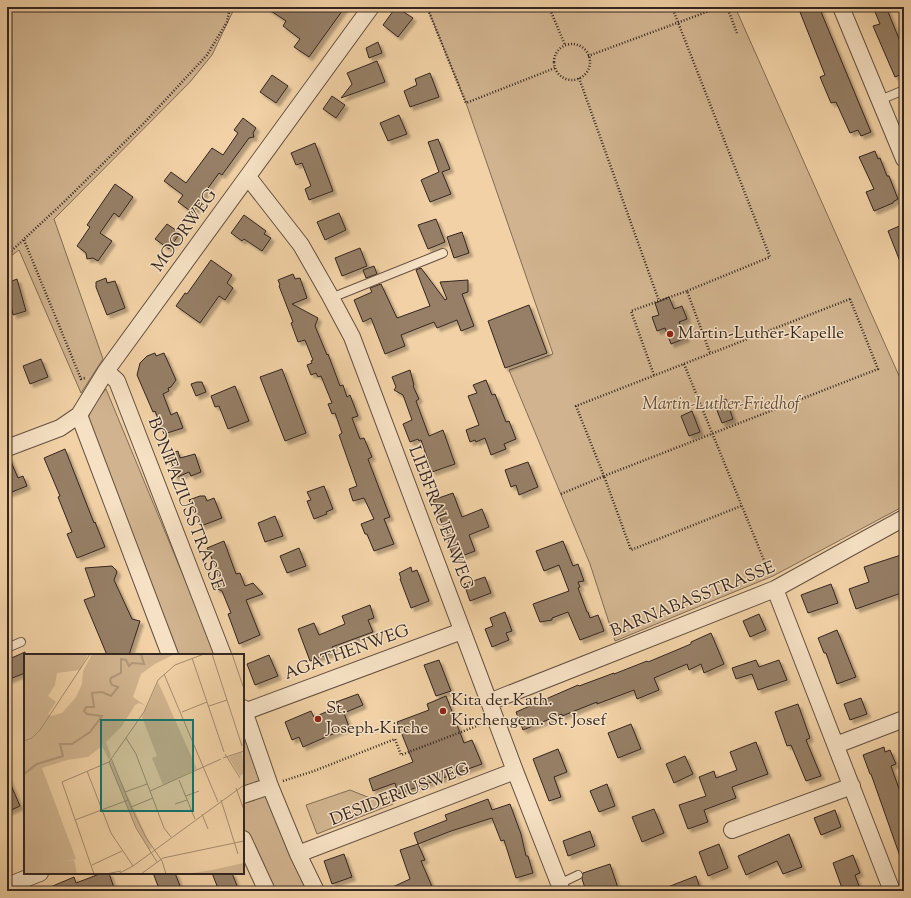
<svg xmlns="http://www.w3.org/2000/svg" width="911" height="898" font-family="'Sorts Mill Goudy',serif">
	<defs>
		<filter id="shadow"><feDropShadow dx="3.5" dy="3.5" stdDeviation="1" flood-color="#0004"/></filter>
	</defs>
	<rect width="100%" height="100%" fill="#f1d1a5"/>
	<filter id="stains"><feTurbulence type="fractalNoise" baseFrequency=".005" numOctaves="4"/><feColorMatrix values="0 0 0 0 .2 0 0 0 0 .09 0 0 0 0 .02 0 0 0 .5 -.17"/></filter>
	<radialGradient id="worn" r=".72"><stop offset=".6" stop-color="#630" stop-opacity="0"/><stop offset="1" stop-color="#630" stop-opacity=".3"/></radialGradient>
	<path fill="#d1b48f" stroke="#826d58" d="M7,7H235L212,55L190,82L54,219L103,359L81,393L19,250L7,259Z
		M427,7H735L904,387V506L773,576L615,641L590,564L509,370L553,354L466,103Z
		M106,389L216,655H175L88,418L95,402Z
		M243,720L311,891H271L243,829Z
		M350,790L370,798L390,797L393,804L317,834L306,805Z"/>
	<path fill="#967f66" stroke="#342621" filter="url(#shadow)" d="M265,7H319L325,11L328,7H345L309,57L294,47L300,39L283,26L286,21Z
		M396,7L413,18L398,37L383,25Z
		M798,7H819L871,132L861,136L858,130L850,133L836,102L831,103L820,77L825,75Z
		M873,7H886L904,51V73L895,77L873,26L880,24Z
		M378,42L382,53L369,58L366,48Z
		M377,61L385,82L341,98L352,84L347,73Z
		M430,73L439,97L410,107L404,91L417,85L415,79Z
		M272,75L288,86L276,103L260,92Z
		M332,96L345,105L336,118L323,109Z
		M399,115L407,134L388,141L380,123Z
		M243,118L256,128L253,133L254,137L249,138L222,175L219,173L203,195L204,196L193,213L178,202L183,195L164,181L171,172L186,183L212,148L223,155L238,133L234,130Z
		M438,139L450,169L442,172L451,194L430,202L421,180L439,172L428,142Z
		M315,143L333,191L309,200L305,189L311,186L302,163L296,165L291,153Z
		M875,151L878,159L880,158L887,176H889L898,199L893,202V203L874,211L866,192L874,189L859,157Z
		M115,184L133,197L119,217L114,213L100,233L112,241L98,261L93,258L87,259L86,253L77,246L90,227L87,225Z
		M339,213L346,230L325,240L317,222Z
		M244,215L266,231L264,234L271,238L262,251L244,239L242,241L231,233Z
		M436,219L445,242L428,249L418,225Z
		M167,224L180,233L169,249L155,239Z
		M904,224V269H903L888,231Z
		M462,232L469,253L454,258L447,237Z
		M360,248L367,266L342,276L335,258Z
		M211,260L232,275L227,283L233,288L225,300L219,296L200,323L176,306L185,293L187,294Z
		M374,266L377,274L366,278L363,270Z
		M421,268L445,300L447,299L440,282L468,280V292L462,294L474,326L461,331L457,320L437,328L434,322L401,335L405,346L385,354L371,318L363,322L354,300L372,292L370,288L381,284L397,318L430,306L416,270Z
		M293,274L295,279L300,278L307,298L292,304L318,318L315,326L327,355L328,354L340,386L343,385L347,397L350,395L358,416L352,418L360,439L364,438L372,457L368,459L390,517L384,519L394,544L374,551L367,534H365L361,524L374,519L364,498L353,501L349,489L357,486L339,435L342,433L335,413L332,414L328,404L332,403L321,376L318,377L316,373L311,375L307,365L312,363L311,361L313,360L305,340L298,342L291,323L293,322L279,286L280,285L278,280Z
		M106,278L107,283L115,281L125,308L107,315L96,287V282Z
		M17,279L26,311L13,315L11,306L7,307V283Z
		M669,297L674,309L682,306L687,319L679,322L686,338L671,344L665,328L657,331L652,317L659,315L655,303Z
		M529,305L547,353L505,368L488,321Z
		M155,353L156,356L164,353L176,380L171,387L168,388L169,391L163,394L171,415L177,412L183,428L164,434L155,411L153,412L137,375L140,363L147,356Z
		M41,359L48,377L30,384L23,366Z
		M282,369L306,433L285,441L260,377Z
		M410,370L414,385L413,386L419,399L416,401L429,436L443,430L455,464L432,472L421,440L419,441L418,439L410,442L403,424L412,420L403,395L394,390L396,387L392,377Z
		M486,380L492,395L495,394L506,422L509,421L516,439L504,444L506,449L491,455L485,438L476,442L475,440L470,442L466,430L479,425L468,396L477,393L473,385Z
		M197,382H202L206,392L196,396L191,384Z
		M235,386L249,421L228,429L219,406L215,407L211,396Z
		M726,399L733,419L722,423L714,403Z
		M692,411L700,432L689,436L681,416Z
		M65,449L94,523L95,522L105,547L77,558L67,534L72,532L58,497L60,496L44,458Z
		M178,451L180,458L195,454L201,472L191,476L189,472L175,478L167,455Z
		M7,457H9L18,478L23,476L27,486L7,494Z
		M528,462L538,487L519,495L516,485L511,487L505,470Z
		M324,486L333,509L326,512L327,514L314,519L307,501L311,500L307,492Z
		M453,493L462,517L482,509L489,527L469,535L475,551L454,559L448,542H449L433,500Z
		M200,496H205L207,501L214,498L222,518L201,526L197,516H195L189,500Z
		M275,516L283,536L265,542L258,523Z
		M224,541L236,574L240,573L245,586L253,583L263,594L246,600L260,635L239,644L228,614L231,613L222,591L215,588L220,581L216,573L218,572L207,548Z
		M563,541L573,566L578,564L584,581L578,582L580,587L578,588L587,612H588L590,618L598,615L604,631L580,640L568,612L552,618V620L540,622L533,604L569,591L559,565L544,571L536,551Z
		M299,548L306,566L287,573L280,556Z
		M904,554V592L856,609L849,589L869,582L864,567Z
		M112,566L116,570L117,572L114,580L132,619L140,621L129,655H107L84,600L95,596L85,568Z
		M411,567L412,572L417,570L429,601L411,608L400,579L401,578L399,573Z
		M485,577L491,593L470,601L464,584Z
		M831,584L838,603L808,613L801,595Z
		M370,605L374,618L368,620L373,632L332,647L334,652L310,661L298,629L314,623L319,635L345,624L342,616Z
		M505,612L512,631L506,633L509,640L492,647L485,629L493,626L490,618Z
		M759,614L766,630L750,637L743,621Z
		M837,630L856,677L837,684L826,653H824L818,638Z
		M711,633L724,664L704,673L701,664L689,670L687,664L654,678L659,690L637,699L634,690L597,704V702L562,716V714L523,730L516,712L578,685L579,686L614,673V674L647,661L648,662L691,644V642Z
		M25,652V673L7,680V660Z
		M269,655L278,676L255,685L247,664Z
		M439,660L451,691L436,696L424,665Z
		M756,660L759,667L779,660L787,680L758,690L752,674L736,679L732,668Z
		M358,694L363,705L344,713L349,727L303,747L299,737L292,740L285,722L311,711L314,717L338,707L336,702Z
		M446,696L464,743L472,740L482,764L398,794L395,783L373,791L369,779L413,762L397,722L429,710L427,704Z
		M861,698L867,714L850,720L844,704Z
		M798,704L810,738L806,740L821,776L806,781L791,745L787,746L775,712Z
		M631,724L641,749L618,758L608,733Z
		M756,742L768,774L732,787L736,798L704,810L708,822L688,829L679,805L706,796L699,777L714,771L716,778L737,770L730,752Z
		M884,747L885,752L890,750L896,764L891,766L904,803V862H902L871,774H870L863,755Z
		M558,749L567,772L554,777L561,797L549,801L533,759Z
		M685,756L693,774L674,783L666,764Z
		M7,776L20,806L7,812Z
		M607,784L615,806L599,812L590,791Z
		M488,799L492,810L510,804L521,834L526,856H528L533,873L516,878L504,840L501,841L492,818L451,831L418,844L414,833L447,820L445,815Z
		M654,809L664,833L642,842L632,817Z
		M835,810L841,827L821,835L814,818Z
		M590,831L595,846L568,856L563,841Z
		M789,834L802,867L783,874L777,861L746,875L738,856Z
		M418,844L425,860L421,861L434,891H384L410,879L400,850Z
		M719,844L728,868L708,876L699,852Z
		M344,854L352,877L332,884L324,861Z
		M853,855L860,873L855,875L859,886L843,891L833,863Z
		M610,864L619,891H586L582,879L583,873Z
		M102,873H109L114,888L106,891H41L74,877L76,883Z
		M153,873H175L180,886L170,890L158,886Z
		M212,873H232L239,891H219Z
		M696,876L701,891H660V890Z"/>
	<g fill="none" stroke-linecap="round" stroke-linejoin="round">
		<g stroke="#635142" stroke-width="10">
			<path id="service" d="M880,100L904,90
				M331,298L443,253
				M7,648L21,642
				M559,884L578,875"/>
		</g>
		<g stroke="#635142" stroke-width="18">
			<path id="minor" d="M841,7L904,159
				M248,177L301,245L329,294L352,337L515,771L562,891
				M106,371L117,381L223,655
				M79,415L170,655
				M7,448L60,428L79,415L106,371L371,7
				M775,589L892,891
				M489,702L775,589L904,518
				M243,708L270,786L298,854L316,891
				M244,712L462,631
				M836,745L904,719
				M243,795L270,786
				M732,830L852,786
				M243,839L267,891
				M298,854L515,771
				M7,886L40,873"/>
		</g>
		<path stroke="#342621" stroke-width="2.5" stroke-dasharray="1 2" stroke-linecap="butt" d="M427,7L466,103L555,68
			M549,7L565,45
			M672,7L770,257L687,291
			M727,7L737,33
			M554 62a18 18 0 1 1 36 0a18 18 0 1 1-36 0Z
			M588,56L720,7
			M579,78L659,301
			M24,240L81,379L85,378
			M7,255L65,201L144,123L207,55L227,22L230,7
			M850,299L878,369L604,476L576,406Z
			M684,364L770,575
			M654,375L631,311L687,291L710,353
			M561,494L604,476L631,550L741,506
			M283,781L314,771L395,739L401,755L482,724"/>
		<use href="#service" stroke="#f6e1c4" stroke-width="8"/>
		<use href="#minor" stroke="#f6e1c4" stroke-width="16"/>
	</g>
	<g fill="#8f2418" stroke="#f6e1c4" stroke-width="1.5">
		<circle cx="670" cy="334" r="4"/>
		<circle cx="443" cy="711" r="4"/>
		<circle cx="318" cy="719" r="4"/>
	</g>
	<g text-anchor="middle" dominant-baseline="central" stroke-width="3" stroke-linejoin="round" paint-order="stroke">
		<g font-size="17" fill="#342621" stroke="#f6e1c4">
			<text transform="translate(185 231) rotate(-54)">MOORWEG</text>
			<text transform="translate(185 504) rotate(69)">BONIFAZIUSSTRASSE</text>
			<text transform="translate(440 518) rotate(69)">LIEBFRAUENWEG</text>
			<text transform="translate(693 600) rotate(-22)">BARNABASSTRASSE</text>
			<text transform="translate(347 653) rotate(-20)">AGATHENWEG</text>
			<text transform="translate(400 795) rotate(-21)">DESIDERIUSWEG</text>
		</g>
		<g font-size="17" fill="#342621" stroke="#f6e1c4" text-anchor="start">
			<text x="678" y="334">Martin-Luther-Kapelle</text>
			<text x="451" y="701">Kita der Kath.<tspan x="451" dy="20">Kirchengem. St. Josef</tspan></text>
			<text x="326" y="709">St.<tspan x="326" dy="20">Joseph-Kirche</tspan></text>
		</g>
		<g font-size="17" font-style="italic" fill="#5b4a3c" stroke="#f6e1c4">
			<text x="721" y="405">Martin-Luther-Friedhof</text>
		</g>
	</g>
	<g transform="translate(24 654)">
		<rect width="220" height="220" fill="#f1d1a5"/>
		<path d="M0,0H64L56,16L33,19L31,31L24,42L32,48L24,60L27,62L38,59L52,43L58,30L59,17L68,0H151L131,10L117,20L109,43L122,52L115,49L111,51L98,72L82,88L87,102L85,106L78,92L64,103L43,106L18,114L52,205L40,207L50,206L53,220H0ZM134,28L173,115L139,131L128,104L133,102L118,63ZM218,98L220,119L216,122L204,103ZM87,106L128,194L125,196L112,174L85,109ZM220,209V220H162L188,216Z" fill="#d1b48f"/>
		<path fill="none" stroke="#b19778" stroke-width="2" d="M0,120L13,110L39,102L36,90H48L66,78L78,62L63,60L60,57L62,53H70L68,39L78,38L87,42L94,33L88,31L86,27L87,24L97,19V5L102,6L105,12L108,9L120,10L117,0"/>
		<path fill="none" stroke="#a58d70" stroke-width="1" d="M188,0L218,92M208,0L220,35M168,4L200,98M140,20L194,148M185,52L203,46M158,58L183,48M102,84L112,100L140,174L147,183M0,87L8,84L16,76L66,0M201,100L216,124M87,104L107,153L121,182L138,207L142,220M199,104L220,97M85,108L112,174L133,208M63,117L87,179L109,212M155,126L171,165M212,134L220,156M126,137L197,105M101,138L123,130M162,142L175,137M197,146L214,200M151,150L163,146M107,153L129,144M178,160L184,175M51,166L104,146M68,211L98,197M70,220L38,128L85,108L120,58L134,26L151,11L180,0M82,220L97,217M94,220L109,212L220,131M117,220L139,204L220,187"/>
		<path fill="#0f766e" fill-opacity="0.15" stroke="#0f766e" stroke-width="2" d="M77,66H169V157H77Z"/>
		<rect width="220" height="220" fill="none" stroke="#342621" stroke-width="2"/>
	</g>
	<rect width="911" height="898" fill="none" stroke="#f1d1a5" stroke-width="24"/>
	<rect x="8" y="8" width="895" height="882" fill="none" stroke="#342621" stroke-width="2"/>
	<rect x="12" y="12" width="887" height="874" fill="none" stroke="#342621"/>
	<rect width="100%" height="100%" filter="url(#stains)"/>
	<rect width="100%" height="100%" fill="url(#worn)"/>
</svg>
